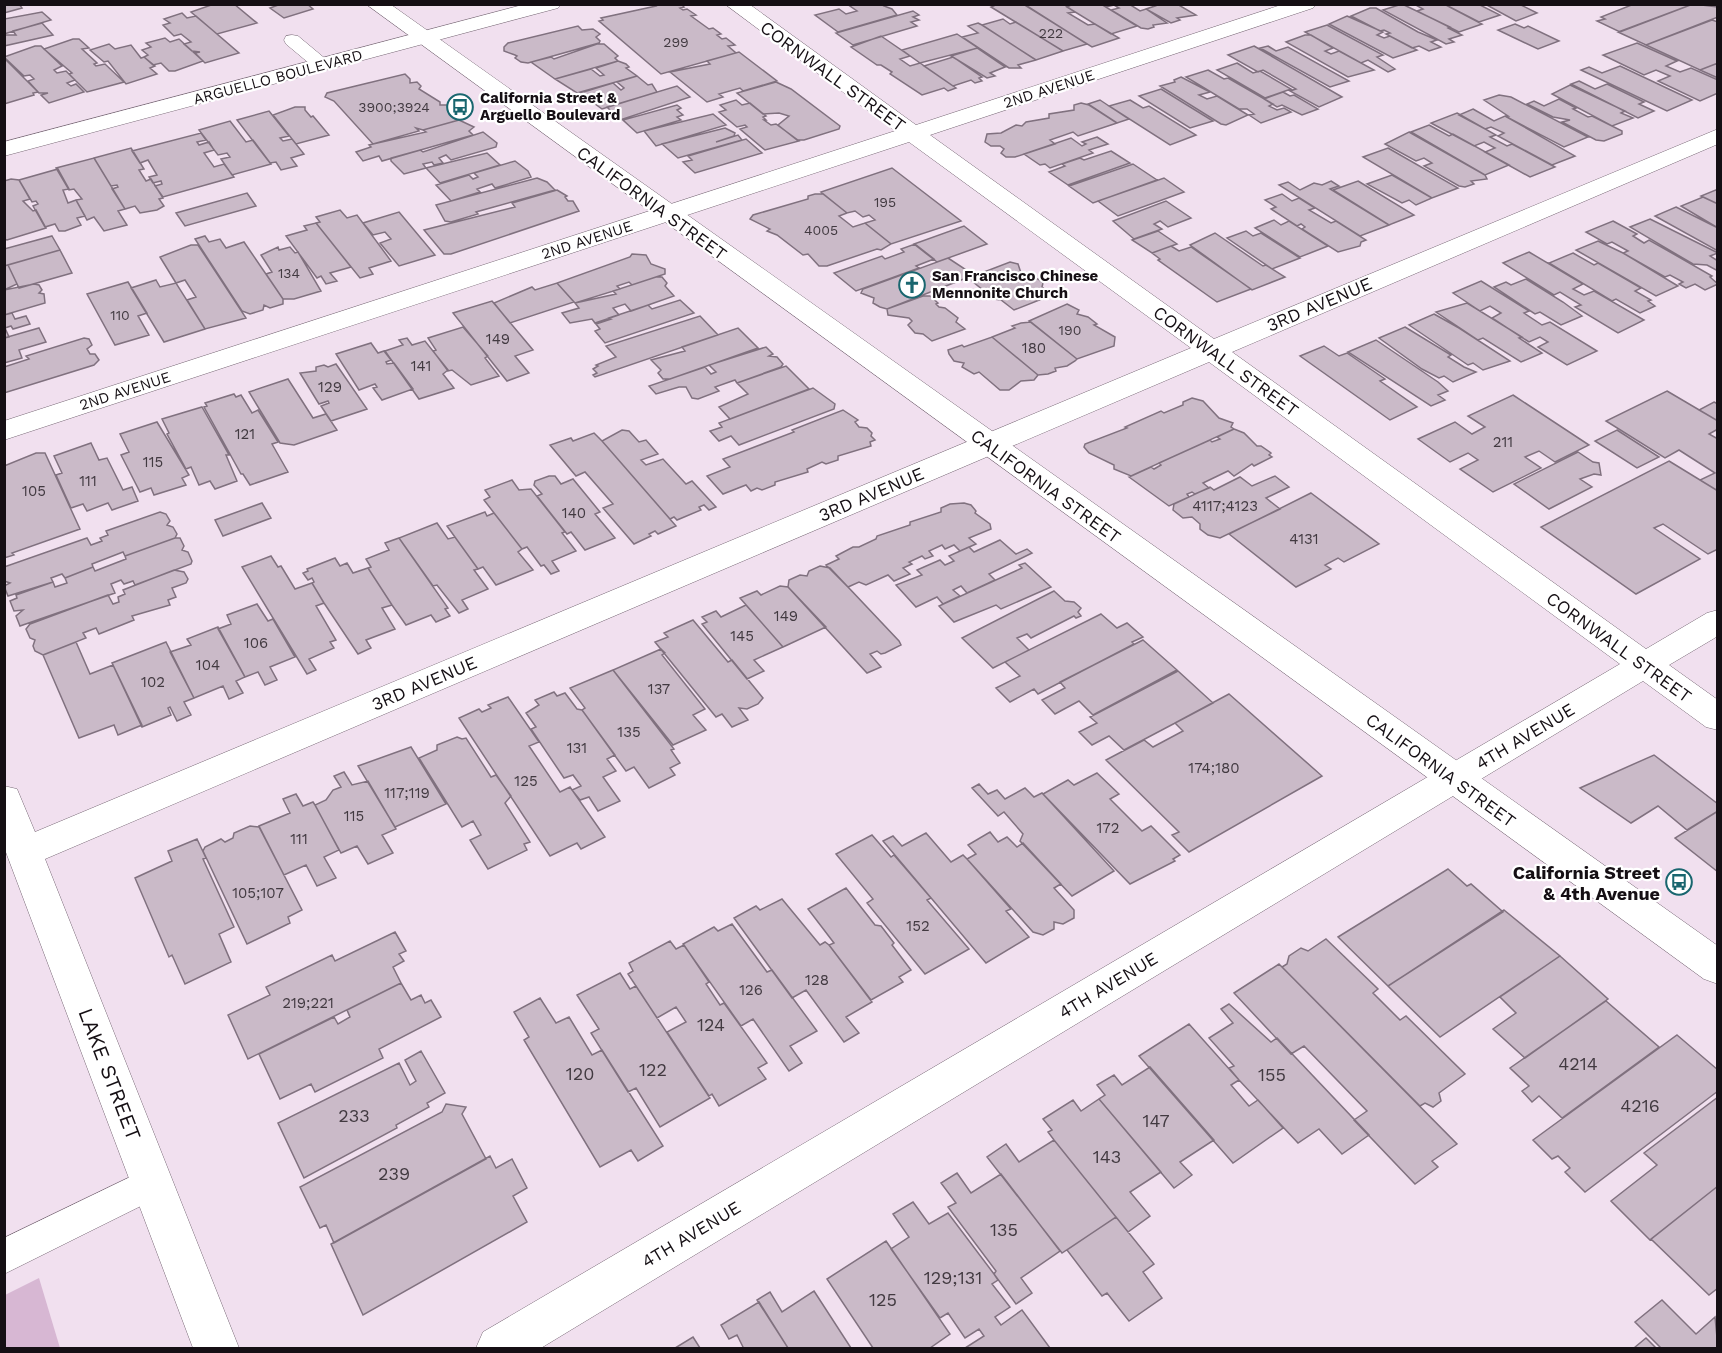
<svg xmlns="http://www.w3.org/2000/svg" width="1722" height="1353" font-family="'Work Sans',sans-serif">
	<rect width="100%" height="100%" fill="#f1e0ef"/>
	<path fill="#d7b7d3" d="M39,1278L60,1348H5V1295Z"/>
	<path fill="#cabac8" stroke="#80717f" stroke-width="1.5" d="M4,4H19L22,8L4,13Z
		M214,4H234L257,23L217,34L191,12Z
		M281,4H307L313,9L284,18L270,8Z
		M654,4H681L684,7L680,8L683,10L687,9L696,15L691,16L709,29L713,28L721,34L717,35L722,39L726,38L735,45L728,46L736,53L661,74L599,21L603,20L601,18L656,6Z
		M886,4L884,6L892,9L897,15L838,32L815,15L839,9L846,14L857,11L850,6L854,4Z
		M998,4H1024L1087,44L1063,51L991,7Z
		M1031,4H1063L1075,12L1068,13L1088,25L1095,24L1119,38L1092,47L1026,6Z
		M1073,4H1101L1137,26L1111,34L1067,7Z
		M1101,4H1129L1140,11L1146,9L1167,23L1153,25L1154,27L1148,29L1141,28L1111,10L1119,8L1114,5L1106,7Z
		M1151,4H1177L1196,15L1177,18L1180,20L1171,23L1146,9L1155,6Z
		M1402,4L1450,27L1448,28L1462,35L1449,39L1454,42L1446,44L1383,10Z
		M1414,4H1444L1482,24L1459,32L1417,11L1423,9Z
		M1444,4H1478L1500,15L1479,22Z
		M1485,4H1519L1537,13L1516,21Z
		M1634,4H1693L1620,32L1597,21L1605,19L1601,17Z
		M1693,4L1718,7V17L1646,45L1618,32Z
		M1370,8H1376L1418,32L1437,40L1431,42L1441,47L1429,51L1419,46L1412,48L1386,34L1390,33L1384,30L1380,31L1351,16Z
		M913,11L919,15L913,17L919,20L911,22L917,26L853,45L836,33Z
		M42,12L51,20L4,34V19Z
		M182,13L187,18L196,16L239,53L205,63L195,53L200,52L192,51L184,44L191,42L181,34L174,36L163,25L170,23L164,19Z
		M1347,16L1383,32L1377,35L1384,38L1390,36L1417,50L1393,58L1329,24Z
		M1003,19L1010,24L1016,22L1063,51L1036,60L982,25Z
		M1712,20L1718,22V63L1700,70L1646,45Z
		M42,23L53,35L4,46V35H16L13,31Z
		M978,23L982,25L1036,60L1018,65L1021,68H1009L962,37L978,33L968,26Z
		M1515,24L1524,28L1528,26L1559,41L1538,49L1498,30Z
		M1327,25L1383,55L1377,57L1395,69L1388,72L1368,60L1361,63L1305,32Z
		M578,26L582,30L593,29L600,34L596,37L600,41L599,43L528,63L521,62L515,58L517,56L515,55L504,51V47L508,43Z
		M957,34L978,48L920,63L902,50Z
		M1305,35H1311L1333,48L1325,51L1331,54L1339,51L1374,70L1348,77L1286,42Z
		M881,36L910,56L900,59L910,66L920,63L956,88L948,91L944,88L922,95L890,74L892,72L881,65H877L851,47Z
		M165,38L170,42L179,39L203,61L175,71H169L161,63L153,65L144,57L148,55L142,50L151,47L146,43Z
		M73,39H79L89,48L82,49L97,63L94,64L96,66L105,64L124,82L87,92L69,74L72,73L44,49Z
		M1637,43L1677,61L1666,66L1680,72L1691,68L1718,80V93L1700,101L1658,81L1670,76L1656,70L1644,75L1603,55Z
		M109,44L115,49L131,45L141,58L144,57L155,66L150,68L157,74L126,84L108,61L104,62L90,50Z
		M597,44H604L618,56L615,58L618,61L555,79L531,62L551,57L554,59Z
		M35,46H41L62,66L54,70L57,73L66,71L75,80L67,83L71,86L76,84L84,92L49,103L41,95L48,93H39L28,81L34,79L30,75L24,76L4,57Z
		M1254,46L1342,97L1319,107L1290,91L1296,89L1263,70L1258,72L1228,55Z
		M1268,46L1276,51L1288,47L1349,81L1330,87L1260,48Z
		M977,48L1005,67L990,73L995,76L987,78L951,56Z
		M739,52L777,81L743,91L740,88L719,94L723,97L707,102L670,72L710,64L707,61Z
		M953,57L982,77L979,78L982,81L975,83L971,80L953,86L924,66Z
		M4,58L38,92L33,93L34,95L4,104Z
		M618,61L626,64L629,67L626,68L637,76L577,93L555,79L591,69L600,76L604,75L596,68Z
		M1237,63L1253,73L1260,71L1291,89L1265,98L1217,70Z
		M1718,63V78L1700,70Z
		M1620,66L1692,100L1667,111L1581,70L1589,67L1602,73Z
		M1208,70L1224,79L1228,78L1273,104L1269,106L1277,110L1284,108L1291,112L1261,123L1249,115L1254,114L1247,109H1239L1186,77Z
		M405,74L410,79V83L417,82L421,86L419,89L440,102V105H447L450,113H457L459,120L423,130L416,128L419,131L373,144L334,101L325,97L327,93Z
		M637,76L648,85L652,84L657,92L602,109L580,93L613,83L621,90L624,88L617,82Z
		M1181,77L1210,92L1199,95L1207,99L1217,96L1248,115L1226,125L1221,124L1160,86L1175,82L1174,80Z
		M1579,81L1595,89L1607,84L1644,102L1639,104L1654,111L1638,118L1571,84Z
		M776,82L791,89L840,126L839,129L804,140H797L778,125L789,116L779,113L763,114L737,93Z
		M1570,85L1625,111L1621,113L1633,118L1612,126L1552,94Z
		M677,86L690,97L620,120L607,107Z
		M1161,89L1213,121L1190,128L1139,96Z
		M1283,92L1290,96L1294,95L1318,109L1302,115L1282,105L1277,107L1264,99Z
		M1499,95L1511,97L1588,137L1564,147L1505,116H1508L1484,100Z
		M1559,99L1576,108L1573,109L1588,117L1592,116L1622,131V134L1604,141L1596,140L1562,122L1570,120L1553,117L1527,104L1534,101L1544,106Z
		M736,100L742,105L750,103L766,116L763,117L766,120H764L771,125L776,124L799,141L765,150L740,129L747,127L745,125L737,127L719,112L726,110L720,105Z
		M1100,100L1109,106L1129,119L1117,123L1088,104Z
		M1130,100L1143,108L1149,106L1196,135L1170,145L1109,106Z
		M1081,103L1089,105L1117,123L1078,136L1073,132L1050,140L1055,144L1015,157H1006L1001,153L1004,149L1000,146H991L985,142L987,134L1001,133L1016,125L1022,126L1026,122L1049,118V114L1074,110V105Z
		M677,105L681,108L677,110L683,115L677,117L681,120L637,133L623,120Z
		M295,107H305V110L311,117L313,116L329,135L296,144L273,115Z
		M1473,109L1494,121L1505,116L1575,156L1552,165L1498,136L1504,133L1491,127L1485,129L1459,115Z
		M269,111L289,136L280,138L283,141L292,139L304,154L291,158L297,166L281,170L276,162L270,163L237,120Z
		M1457,113L1496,135L1490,137L1507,146L1512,144L1555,167L1530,177L1485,152L1495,148L1484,142L1474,146L1431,123Z
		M713,114L726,125L656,146L644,131Z
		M459,120L474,127L469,131L473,135L382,161L379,156L363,161L356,152L371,147L369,145L373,144L426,132L423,130Z
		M230,121L246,142L253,140L271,164L232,175L221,159L230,157L227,153L218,155L199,130Z
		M1429,125L1449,136L1453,134L1509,165L1485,175L1411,132Z
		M725,128L735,133L734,136L716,142L738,135L742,140L678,158L662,144Z
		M483,132L497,143L496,147L451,160L446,155L439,158L443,163L434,165L432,162L423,164L426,168L404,174L391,161V158L420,150L423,152Z
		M1409,132L1485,175L1487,179L1471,181L1474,184L1465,187L1459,186L1424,166L1432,163L1424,158L1416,161L1385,144Z
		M201,133L206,140L197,142L199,145L209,142L214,150L204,153L214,167L224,164L234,177L163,197L155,186L162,184L161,181L153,183L149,177L157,175L148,160L140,163L132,151Z
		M1097,137L1108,144L1089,150L1093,153L1050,168L1045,164L1040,165L1024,154L1071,138L1082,146L1086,144L1082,142Z
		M746,139L762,153L695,173L683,162L692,160L688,156Z
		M131,148L144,169L139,170L146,181L151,179L163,198L159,199L164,206L157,210L140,213L135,206L125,209L112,189L118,187L117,185L111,186L94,158Z
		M1388,148L1458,188L1432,198L1363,157Z
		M1111,151L1130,163L1068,185L1049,172L1065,166L1062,164L1080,158L1084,160Z
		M487,153L500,165L440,183L426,168Z
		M94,158L125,209L118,211L127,225L104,231L94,217L87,220L76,200L82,199L74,189L69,190L56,168Z
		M515,161L528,171L531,177L495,188L492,184L477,189L480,192L451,201L436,185L469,175L473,179L478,177L474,173Z
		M1133,164L1157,180L1093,203L1069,186Z
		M892,168L961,221L891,244L865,223L875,220L869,215L863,217L855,211L847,213L821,192Z
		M58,169L69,189L63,190L68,203L76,200L85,216L77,218L81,225L65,231H59L55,224L45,227L33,206L38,204L36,201L32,202L19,180Z
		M1392,175L1432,198L1416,205L1409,200L1402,203L1367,184Z
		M537,178L547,182L555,190L476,212L478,214L451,222L445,221L436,205Z
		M1164,178L1184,192L1118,216L1098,201Z
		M11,179L19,180L30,199L23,201L33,211L36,210L46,228L7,240L4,239V181Z
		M1331,181L1339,186L1330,189L1389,225L1360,236L1279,185L1288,182L1300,190L1314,183L1322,185Z
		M1358,181L1414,215L1389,225L1333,190Z
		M1718,189V204L1701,196Z
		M557,190L567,196L565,197L568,201H573L579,211L451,254H444L424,230L515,207L512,203Z
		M247,193L256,206L185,226L176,213Z
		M815,194H823L847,213L839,216L853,227L865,223L891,244L881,250L877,249L827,266H819L808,254L803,255L777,235L767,231L770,229L750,219L753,215L808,199V196Z
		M1282,194L1292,201L1299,198L1315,208L1309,210L1331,223L1336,221L1366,240L1361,242L1360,246L1338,252L1302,229L1305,227L1301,224L1297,226L1271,209L1276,207L1265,200Z
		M1703,197L1718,204V228L1681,206Z
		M1166,201L1191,218L1168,227L1160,221L1154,224L1162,229L1134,239L1113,221Z
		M1676,207L1718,228V251L1655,216Z
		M340,210L347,218L357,215L391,261L369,268L373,274L360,278L316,223L320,222L316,217Z
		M399,212L435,255L399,266L380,243L391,239L385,232L373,235L363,223Z
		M1650,219L1718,253L1710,256L1718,261V271L1707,265L1693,264L1630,227Z
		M1274,220L1281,225L1289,221L1328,246L1300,257L1255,228Z
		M1613,221L1637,234L1633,236L1644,243L1649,240L1712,276L1710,277L1718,284L1705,290L1695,284L1686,288L1679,284L1683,282L1670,275L1665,277L1623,253L1628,251L1612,242L1607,244L1586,232Z
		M316,223L351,267L330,273L337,281L326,284L321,276L317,278L286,236L307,230L304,226Z
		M964,226L987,244L937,262L914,244Z
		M1158,231L1177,244L1152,253L1132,240Z
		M1246,231L1253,236L1261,233L1300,258L1272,269L1227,238Z
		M1215,233L1263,266L1266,265L1285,277L1252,290L1190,245Z
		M52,236L60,250L4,266V249Z
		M205,236L209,242L220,239L226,248L244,242L283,299V304L270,308L264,305L263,310L250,314L242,311L195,239Z
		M1598,241L1623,253L1678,286L1656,296L1576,250Z
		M915,244L934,259L916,266L919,268L856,291L834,273L882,256L885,259L904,252L901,249Z
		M191,245H198L246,318L205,329L187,300L196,297L185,280L176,283L160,257Z
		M1171,246L1179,251L1191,247L1251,289L1217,302L1158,260L1160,259L1152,253Z
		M278,247L279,250L290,247L295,253L298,252L321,291L294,299H283L266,274L272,272L261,255Z
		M60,250L72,273L19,288L8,265Z
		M1529,252L1583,284L1573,289L1584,295L1594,291L1644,320L1618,333L1575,307L1581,305L1560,292L1554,295L1503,263Z
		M1573,253L1594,265L1598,263L1641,288L1635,291L1651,300L1648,301L1655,306L1640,313L1616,299L1612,301L1549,263Z
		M632,254L646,255L651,264L665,269V274L632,285L629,282L617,286L620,289L575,303L557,283L630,257Z
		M948,258L974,275L887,309L880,307L873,303L874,298L861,293L863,289Z
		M1010,262L1018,264L1021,273L1028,276V279H1038L1043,283L1042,287L1052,295L1014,310L1001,300L994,299L972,281L971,277Z
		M8,265L17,284L4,290V266Z
		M656,277H662L667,283L665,286L674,296L631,311L625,304L613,308L619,315L595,323L592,319L570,323L562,313L579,308L575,303L616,294L613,291Z
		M1526,279L1563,302L1582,316L1561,325L1540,312L1535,314L1494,287L1506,282L1511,285Z
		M156,280L160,287L176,283L205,329L164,342L131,288Z
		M1481,281L1529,311L1524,313L1542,325L1550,322L1597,351L1567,365L1538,347L1548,342L1540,337L1529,342L1492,318L1501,313L1490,306L1480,311L1453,293Z
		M128,282L147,313L138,316L149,335L115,345L87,294Z
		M557,283L574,302L510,323L494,303L532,287L535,290Z
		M34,284L39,285L42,290L39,293L44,294L45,303L4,315V290Z
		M923,296H930L938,303L936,304L939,307L945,308L958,318L956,322L965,329L932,341L923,334L915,333L908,325L912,321L909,318L888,315L887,309Z
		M680,300L694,313L605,343L595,331L600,329L596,324L611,319L609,318L648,305L652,309Z
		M492,301L533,350L515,356L529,373L507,381L453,313Z
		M1467,303L1522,337L1519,338L1542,353L1521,362L1483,338L1478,340L1436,312Z
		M1067,304L1079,310L1077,314L1088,317L1097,324L1094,325L1115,337L1114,346L1077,359L1029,321Z
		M12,313L15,319L26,316L30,324L13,329L11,326L5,328L9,337L4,338V315Z
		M1434,314L1459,328L1510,361L1483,370L1473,363L1468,365L1409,325Z
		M700,316L718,335L595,377L593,375L597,373L593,369L598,366L596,365L616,357L606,346Z
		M1031,322L1077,359L1075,361L1067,366L1055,368L1056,371L1048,374L1038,375L992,337L1015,328L1012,326L1021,323Z
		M463,327L488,356L485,358L499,376L471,385L452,370L448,371L433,351L436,350L428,338Z
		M1405,327L1451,355L1448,357L1464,367L1476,372L1453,382L1444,376L1439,378L1422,369L1379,338Z
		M39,328L46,342L19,350L22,358L4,363V338Z
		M738,328L758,348L670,379H663L658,373L661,370L651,360L685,351L682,347Z
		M992,337L1038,375L1034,380L1021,381L1009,390H1000L979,372L974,374L962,367L964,363L954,361L949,354L948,350L962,345L964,347Z
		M84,338L89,339L92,345L87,349L90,354H95L99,360L94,365L4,393V367L29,359L26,356Z
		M407,338L412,345L425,341L448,370L443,374L454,388L419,399L385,351L403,345L399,340Z
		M1376,340L1438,382L1448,391L1438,395L1445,400L1431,406L1348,352Z
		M371,343L378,353L384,351L391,360L386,362L387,364L394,363L413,389L382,400L373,388L377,387L375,384L359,390L336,354Z
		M1324,346L1339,356L1347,353L1385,379L1380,381L1417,407L1390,420L1300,356Z
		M766,347L773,354L769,356L777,357L783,364L781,367L737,383L735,380L715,387L719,391L698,399L692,398L686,387H679L656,394L649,386L705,367L711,374L716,372L709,365Z
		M336,364L367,409L331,421L321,406L329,403L328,401L319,404L300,373L316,371V367L324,365L328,367Z
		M786,366L809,389L730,419L719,407L748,394L737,383Z
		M288,379L313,418L326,414L337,430L294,445L280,443L249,392Z
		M813,388L835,404L834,409L739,445L731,436L719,441L710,431L722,427L719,423Z
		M1667,391L1718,421V429L1709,434L1718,439V491L1700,480L1715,473L1679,450L1665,458L1606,421Z
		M234,394L236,397L241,395L252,413L258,410L278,442L272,444L288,472L250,485L243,474H241L204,407L207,406L205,403Z
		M1513,395L1589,445L1555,462L1539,451L1525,457L1541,468L1493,492L1460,469L1478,460L1468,453L1450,462L1418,439L1455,422L1472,434L1485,427L1468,416Z
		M1192,398L1203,401L1219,418L1233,423L1231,427L1234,429L1131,476L1114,469V465L1089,453L1084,447L1085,444L1127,428L1125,427L1161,411L1164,413L1183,405V402Z
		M1714,402L1718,404V421L1699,410Z
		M202,407L229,455H226L237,481L215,489L210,481L199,485L191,467L186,469L167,434L169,433L162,419Z
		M843,410L858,420L855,422L859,427L867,428L872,433L871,436L875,440L870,442L871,446L838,456V460L826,464L822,462L807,469L808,472L775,482V485L762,490L757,488L751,491L746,485L723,494L707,476L730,467L723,459L794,432L792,430Z
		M157,422L189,475L182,478L186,485L154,495L151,488L140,492L121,455L129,452L120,434Z
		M1234,429L1244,433L1257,446H1261L1271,453L1269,455L1272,457L1254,466L1252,464L1234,476L1228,471L1203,483L1209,488L1195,494L1192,492L1187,494L1189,497L1169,506L1129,477L1151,467L1154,469L1161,465L1159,463L1210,440L1212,442L1220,439L1217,437Z
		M622,430L629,431L639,442L646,440L658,454L641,460L646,465L663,459L686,484L692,481L716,507L709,510L704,505L699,507L701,510L677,520L674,517L670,519L602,441Z
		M1617,430L1659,457L1637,468L1595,441Z
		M594,433L602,441L676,526L658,534L655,531L649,534L651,536L634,544L603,508L613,504L585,472L576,476L550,445L571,438L573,441Z
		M91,443L99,460L107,458L123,490L132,487L138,501L112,510L108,503L87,511L83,504L71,508L56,475L62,473L54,456Z
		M1578,452L1593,462L1599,463L1601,475L1594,474L1580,479L1592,487L1549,509L1514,484Z
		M36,453H45L80,529L12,553L14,555L4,558V466Z
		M1669,461L1718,491V549L1708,554L1663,524L1654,528L1700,559L1636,594L1541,527Z
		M549,476H555L561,484L573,479L600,512L595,514L615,538L585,550L571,532L567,534L537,496L542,494L534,485L535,481Z
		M1275,476L1289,487L1266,498L1280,509L1220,538L1208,535L1200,529V524L1192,517L1183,518L1173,510L1174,504L1210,487L1214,490L1240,477L1252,486Z
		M512,480L519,490L531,489L565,532L562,533L576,551L552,561L559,571L551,574L544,565L541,566L527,547L522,549L484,500L490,497L485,490Z
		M1311,493L1379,544L1344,562L1338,558L1325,565L1331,569L1296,587L1229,534Z
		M262,503L271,518L223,536L215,520Z
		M964,503L971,505L976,511L975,513L990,524L991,529L969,538L976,544L960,551L954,545L945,549L942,545L929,551L933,556L925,559L922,556L909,562L912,564L903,568L910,574L894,581L888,575L866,585L859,582L848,587L826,565L839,559L836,556L853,547H859L876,539L877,536L910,525V522L941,512V508L950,504Z
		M160,512L166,514L170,521L167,525L173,527L177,534L175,538L125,556L123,552L92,564L93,567L65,578L62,574L51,578L53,582L8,596L4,586L10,583L4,581V567L87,538L91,545L102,541L100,538L108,535L106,531Z
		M485,512L487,516L494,513L522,549L518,552L533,570L496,585L483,567L478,569L447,526Z
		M437,523L448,539L455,537L478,569L474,570L488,589L462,600L468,609L459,613L437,585L433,586L399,538Z
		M175,538H180L184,546L182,550L188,552L192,561L191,564L135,585L133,581L124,584L121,580L111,584L115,593L20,626L16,616L23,610L14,611L10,601L17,598L16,595L53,582L55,587L67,583L65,578L93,567L95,571L126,559L125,556Z
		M399,538L448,608L445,609L450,616L436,622L431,615L406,625L392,605L368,568L371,567L366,559L389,550L385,543Z
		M1000,540L1016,554L1027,549L1032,553L989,574L995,580L967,593L961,586L953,590L960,596L943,604L937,597L916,607L896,585L922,575L917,570L940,560L945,565L954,561L949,556L969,547L974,552Z
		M271,556L278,567L281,566L295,589L312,583L324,603L316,606L336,640L330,642L334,648L309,659L316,670L307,674L242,567Z
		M335,558L340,566L347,563L353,573L368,568L392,605L382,608L395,629L366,640L371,648L358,654L324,603L312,583L314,582L312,578L308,580L303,573L308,571L307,569Z
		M1025,563L1051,587L1001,609L996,605L954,622L939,606L1022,568L1019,565Z
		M820,566L830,568L899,641L901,645L885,653L881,654L877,651L870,654L881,667L867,673L788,587L789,580L800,575L807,576L809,571Z
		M174,570L184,572L188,579L186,583L172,588L176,597L168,600L170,605L132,616L134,620L99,634L96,628L83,633L86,638L43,655L35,651L33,646L35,640L30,638L26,629L30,624L108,595L113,604L119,602L118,597L125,594L123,590Z
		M780,586L788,587L826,627L783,647L740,598L757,591L761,595Z
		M1054,591L1065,601L1074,602L1081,608L1078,612L1081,616L1076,618L1074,616L1031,638L1027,634L1017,638L1029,650L993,668L962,638Z
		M257,604L268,621L273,619L295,657L270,667L277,680L265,685L258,672L245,677L218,629L231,624L227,615Z
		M746,605L783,647L754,660L764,671L747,679L702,624L707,622L702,617L716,611L721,617Z
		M1101,614L1117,628L1127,623L1143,637L1132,642L1134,644L1038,694L1034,689L1010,702L996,688L1020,676L1005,662Z
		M693,620L728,662L732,660L763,698L758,704L747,709L739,708L748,720L732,727L722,714L716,717L655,642L668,637L664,633Z
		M218,627L245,677L236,681L243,693L229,699L223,686L194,698L170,652L191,645L187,639Z
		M1143,640L1177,670L1093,715L1079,701L1055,714L1042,700L1065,688L1060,682Z
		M76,642L90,674L113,665L142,725L118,735L114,725L79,738L43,655Z
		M166,642L194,698L184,702L191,715L177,721L170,707L168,708L171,715L142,727L112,663Z
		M661,649L665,653L662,655L705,709L693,715L706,730L673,745L613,670Z
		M613,670L674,749L671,750L680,763L670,768L675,775L649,788L634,767L626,771L582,710L585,708L570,688Z
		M1178,671L1213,703L1124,750L1109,736L1092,745L1079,732L1097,723L1090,717Z
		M554,692L557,696L565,693L577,709L582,710L615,755L607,759L616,771L603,777L620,801L598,811L589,797L580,800L572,790L581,786L573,775L564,778L531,729L536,727L526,713L539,705L535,700Z
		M1229,694L1322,776L1189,852L1172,835L1179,832L1106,760L1144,740L1153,747L1183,731L1175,723Z
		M508,697L539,742L529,746L560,792L570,787L605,837L581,849L577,843L550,856L459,718L479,709L482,712L491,708L488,705Z
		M457,737L462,739L466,738L491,777L496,775L511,796L505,803L530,842L524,844L527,850L488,869L470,840L481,835L473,821L462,827L419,758L437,750V745Z
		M411,747L446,804L395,827L358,766Z
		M1654,755L1718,804V811L1687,830L1658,806L1631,823L1580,788Z
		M344,772L352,785L368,781L396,829L382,835L393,853L368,864L357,846L341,853L315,805L326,800L333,790L341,787L334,776Z
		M1097,773L1119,794L1110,799L1142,831L1151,826L1180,855L1173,859L1175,861L1130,884L1043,794L1068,780L1074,785Z
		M979,784L988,794L997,790L1005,799L1025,788L1034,797L1042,793L1114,871L1072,896L1020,841L1023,834L1004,812L998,816L972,788Z
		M296,794L303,806L313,802L315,805L339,850L324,857L336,878L317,886L306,865L284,875L259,826L290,813L283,799Z
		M1718,811V872L1675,838Z
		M250,826L259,827L302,910L288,917L290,923L247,944L203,851L205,847L221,839L225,842L233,838L234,833Z
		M990,832L998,842L1007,837L1017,847L1023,843L1061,884L1054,888L1074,910V918L1063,924L1054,922V929L1043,935L1033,932L967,859L976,854L968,845Z
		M926,833L951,862L963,855L967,859L1011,909L1006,911L1029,937L986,963L883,841L893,836L902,846Z
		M872,835L891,857L894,855L931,898L927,900L969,949L925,974L867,903L873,899L836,854Z
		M197,839L206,858L203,859L234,927L219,934L231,962L185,984L172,955L169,957L135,878L172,861L168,851Z
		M1448,869L1467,886L1471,884L1503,912L1388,986L1338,937Z
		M846,888L875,925L881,926L894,943L892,945L911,970L899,977L903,982L871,1000L829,945L834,943L808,909Z
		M782,899L820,945L825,942L829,945L872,1002L846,1017L859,1033L844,1042L806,990L792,998L734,918L756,906L760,910Z
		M1504,910L1560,956L1440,1037L1388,986Z
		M732,924L767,972L772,970L817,1031L790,1046L802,1063L789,1071L753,1019L741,1026L683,944L714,927L718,931Z
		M395,932L406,951L399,954L404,961L393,967L401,983L248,1059L228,1015L270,995L266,987L332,955L335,961Z
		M1326,939L1378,989L1373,993L1400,1020L1406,1016L1465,1074L1439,1093L1441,1101L1433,1107L1425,1103L1420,1106L1282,967L1287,964L1289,956L1301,948L1308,951Z
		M670,941L676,949L684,945L709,982L706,984L720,1005L724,1003L767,1063L758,1068L766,1079L719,1106L712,1094L709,1096L667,1032L686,1022L676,1007L657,1018L628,974L633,971L629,963Z
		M1560,956L1608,999L1525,1058L1493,1029L1516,1013L1500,997Z
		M1279,964L1457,1144L1432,1161L1438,1167L1415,1184L1354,1120L1367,1111L1304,1046L1291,1054L1234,993Z
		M620,973L630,989L636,986L710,1098L660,1127L636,1088L628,1092L591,1033L599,1029L577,995Z
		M401,983L411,1000L421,995L425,1003L431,1000L441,1017L379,1049L383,1058L315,1092L311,1084L280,1099L259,1054L334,1017L338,1024L350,1017L347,1010Z
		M540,998L556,1023L569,1017L592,1055L602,1050L663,1146L638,1161L631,1150L600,1167L524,1040L529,1037L514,1012Z
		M1606,1001L1659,1047L1562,1118L1539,1096L1532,1102L1522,1091L1529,1086L1510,1068Z
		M1229,1004L1271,1042L1277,1038L1369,1135L1342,1154L1319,1129L1298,1143L1239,1080L1229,1068L1234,1066L1209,1038L1233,1023L1221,1009Z
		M1189,1024L1239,1080L1231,1085L1249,1106L1258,1100L1283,1128L1233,1163L1139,1056Z
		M1677,1035L1718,1070V1091L1585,1192L1565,1172L1570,1168L1558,1156L1552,1159L1533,1140Z
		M421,1051L445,1093L427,1103L429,1107L396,1125L397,1128L304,1178L278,1123L399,1063L410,1085L416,1081L405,1060Z
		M1150,1067L1214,1140L1180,1162L1192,1175L1174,1188L1099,1099L1105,1095L1097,1085L1114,1075L1122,1085Z
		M1718,1097V1186L1650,1240L1611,1201L1657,1165L1644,1153Z
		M1099,1099L1161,1172L1130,1192L1150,1216L1128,1232L1054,1140L1048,1132L1052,1130L1043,1119L1073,1100L1081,1111Z
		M446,1104L466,1107L462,1114L486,1159L334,1243L326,1225L320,1228L300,1187L442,1112Z
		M1054,1140L1116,1217L1062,1253L987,1157L1006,1144L1019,1162Z
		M490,1156L496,1168L512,1159L527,1188L513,1196L527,1222L363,1315L331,1244Z
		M957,1173L971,1193L1001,1174L1060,1251L1021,1278L1032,1293L1016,1304L994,1274L996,1271L948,1207L956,1203L941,1183Z
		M1718,1186V1288L1709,1295L1651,1239Z
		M913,1202L929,1224L948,1213L994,1274L998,1280L992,1284L1010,1307L995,1317L1001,1325L1022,1310L1050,1348H965L984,1336L979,1329L965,1338L948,1313L940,1318L891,1249L909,1237L893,1214Z
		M1116,1217L1154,1264L1143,1272L1162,1298L1129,1321L1107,1293L1102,1296L1067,1250Z
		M886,1241L950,1334L930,1348H873L827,1279Z
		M814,1291L851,1348H788L757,1300L770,1292L782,1312Z
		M1662,1300L1696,1334L1715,1317L1718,1348H1661L1635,1322Z
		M759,1302L788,1348H740L743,1347L737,1335L729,1339L721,1325Z
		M693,1337L700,1348H675Z
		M1646,1338L1656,1348H1634Z"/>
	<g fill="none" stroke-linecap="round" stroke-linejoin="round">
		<g stroke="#786976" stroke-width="1">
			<path id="service" d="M292,35L298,36L328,61L331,65L328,69H316L286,44L284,40L286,36Z
				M153,1166L165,1170L170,1182L165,1194L4,1274V1238Z"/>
		</g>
		<g stroke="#786976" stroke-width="1">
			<path id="minor" d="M725,4H749L916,125L1284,4H1316L1313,8L930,135L1214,339L1718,129V144L1232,352L1646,649L1707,613L1718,610V636L1669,665L1718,700V730L1706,727L1643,681L541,1348H476L483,1332L1620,664L1209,362L45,859L239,1348H193L4,847V786L17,789L35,832L1191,348L909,142L4,440V421L895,131Z"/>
		</g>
		<g stroke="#786976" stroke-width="1">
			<path id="tertiary" d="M526,4H561L558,8L4,156V142Z"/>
		</g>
		<g stroke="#786976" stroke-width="1">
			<path id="secondary" d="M366,4H390L1718,946V984L1704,979Z"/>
		</g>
		<use href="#service" fill="#fff" fill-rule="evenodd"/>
		<use href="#minor" fill="#fff" fill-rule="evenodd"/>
		<use href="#tertiary" fill="#fff" fill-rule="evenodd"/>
		<use href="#secondary" fill="#fff" fill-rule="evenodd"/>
	</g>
	<defs>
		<g id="bus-ring" transform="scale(1.35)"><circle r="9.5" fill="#fff" stroke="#19666f" stroke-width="1.5"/><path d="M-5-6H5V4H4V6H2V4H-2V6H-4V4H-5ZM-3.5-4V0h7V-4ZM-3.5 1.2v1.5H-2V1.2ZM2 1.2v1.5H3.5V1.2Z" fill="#19666f"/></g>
		<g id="church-ring" transform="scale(1.35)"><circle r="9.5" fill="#fff" stroke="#19666f" stroke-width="1.5"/><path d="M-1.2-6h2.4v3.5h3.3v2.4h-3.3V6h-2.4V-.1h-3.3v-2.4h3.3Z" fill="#19666f"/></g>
	</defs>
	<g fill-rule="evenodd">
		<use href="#bus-ring" x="460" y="107"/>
		<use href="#church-ring" x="912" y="285"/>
		<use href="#bus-ring" x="1679" y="882"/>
	</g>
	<g text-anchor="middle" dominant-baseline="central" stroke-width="4.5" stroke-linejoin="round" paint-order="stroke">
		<g font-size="14" fill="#423a41">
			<text x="1051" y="33">222</text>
			<text x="676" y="42">299</text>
			<text x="394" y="107">3900;3924</text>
			<text x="885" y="202">195</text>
			<text x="821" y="230">4005</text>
			<text x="289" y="273">134</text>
			<text x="120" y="315">110</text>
			<text x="1070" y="330">190</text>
		</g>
		<g font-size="15" fill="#150f14" stroke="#fff">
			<text transform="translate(278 77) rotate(-15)">ARGUELLO BOULEVARD</text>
			<text transform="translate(1049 89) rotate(-18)">2ND AVENUE</text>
			<text transform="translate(587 240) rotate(-18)">2ND AVENUE</text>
			<text transform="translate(125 391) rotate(-18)">2ND AVENUE</text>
		</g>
		<g font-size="15" font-weight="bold" fill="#150f14" stroke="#fff" text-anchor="start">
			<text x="480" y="98">California Street &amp;<tspan x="480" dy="17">Arguello Boulevard</tspan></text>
			<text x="932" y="276">San Francisco Chinese<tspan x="932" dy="17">Mennonite Church</tspan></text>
		</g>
		<g font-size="15" fill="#423a41">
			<text x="498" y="339">149</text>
			<text x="1034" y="348">180</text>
			<text x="421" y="366">141</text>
			<text x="330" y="387">129</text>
			<text x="245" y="434">121</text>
			<text x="1503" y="442">211</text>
			<text x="153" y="462">115</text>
			<text x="88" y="481">111</text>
			<text x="34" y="491">105</text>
			<text x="1225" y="506">4117;4123</text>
			<text x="574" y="513">140</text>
			<text x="1304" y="539">4131</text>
			<text x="786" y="616">149</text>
			<text x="742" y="636">145</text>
			<text x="256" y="643">106</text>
			<text x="208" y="665">104</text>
			<text x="153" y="682">102</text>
			<text x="659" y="689">137</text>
			<text x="629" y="732">135</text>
			<text x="577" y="748">131</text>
			<text x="1214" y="768">174;180</text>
			<text x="526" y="781">125</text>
			<text x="407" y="793">117;119</text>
			<text x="354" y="816">115</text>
			<text x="1108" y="828">172</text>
			<text x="299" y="839">111</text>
			<text x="258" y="893">105;107</text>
			<text x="918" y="926">152</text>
			<text x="817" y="980">128</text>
			<text x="751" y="990">126</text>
			<text x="308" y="1003">219;221</text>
		</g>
		<g font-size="18" fill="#150f14" stroke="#fff">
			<text transform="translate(833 76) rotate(36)">CORNWALL STREET</text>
			<text transform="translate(652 203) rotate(36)">CALIFORNIA STREET</text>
			<text transform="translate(1319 304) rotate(-23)">3RD AVENUE</text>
			<text transform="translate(1226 361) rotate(36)">CORNWALL STREET</text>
			<text transform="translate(1046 486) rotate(36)">CALIFORNIA STREET</text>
			<text transform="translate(871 494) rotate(-23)">3RD AVENUE</text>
			<text transform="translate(1619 647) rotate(36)">CORNWALL STREET</text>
			<text transform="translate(424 683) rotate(-23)">3RD AVENUE</text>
			<text transform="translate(1525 736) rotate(-31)">4TH AVENUE</text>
			<text transform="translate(1441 770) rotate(36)">CALIFORNIA STREET</text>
			<text transform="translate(1108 985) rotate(-31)">4TH AVENUE</text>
			<text transform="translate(691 1234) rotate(-31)">4TH AVENUE</text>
		</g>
		<g font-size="18" font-weight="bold" fill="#150f14" stroke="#fff" text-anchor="end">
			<text x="1660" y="872">California Street<tspan x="1660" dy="21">&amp; 4th Avenue</tspan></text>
		</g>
		<g font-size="18" fill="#423a41">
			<text x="711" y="1024">124</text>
			<text x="1578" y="1063">4214</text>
			<text x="653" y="1069">122</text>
			<text x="580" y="1073">120</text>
			<text x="1272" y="1074">155</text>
			<text x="1640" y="1105">4216</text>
			<text x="354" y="1115">233</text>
			<text x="1156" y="1120">147</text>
			<text x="1107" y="1156">143</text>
			<text x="394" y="1173">239</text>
			<text x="1004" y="1229">135</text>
			<text x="953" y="1277">129;131</text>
			<text x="883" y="1299">125</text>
		</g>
		<g font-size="21" fill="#150f14" stroke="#fff">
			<text transform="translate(110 1074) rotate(69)">LAKE STREET</text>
		</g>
	</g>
	<rect width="1722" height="1353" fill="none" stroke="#150f14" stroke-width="12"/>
</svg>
